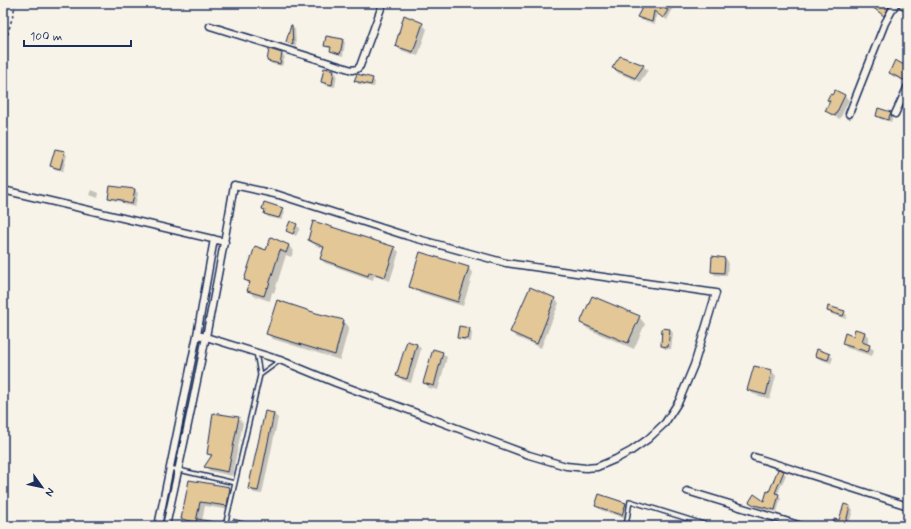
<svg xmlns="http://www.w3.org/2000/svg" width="911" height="529" font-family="Mynerve,sans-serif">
	<rect width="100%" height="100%" fill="#f7f3e8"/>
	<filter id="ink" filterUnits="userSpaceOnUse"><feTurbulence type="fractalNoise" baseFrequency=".025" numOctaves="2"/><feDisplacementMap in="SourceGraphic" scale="8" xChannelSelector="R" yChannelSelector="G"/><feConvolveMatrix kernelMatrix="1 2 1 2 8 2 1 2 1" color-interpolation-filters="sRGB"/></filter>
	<g filter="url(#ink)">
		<path fill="#0003" d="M646,3H676L667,20L657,13L655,24L641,20L638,17Z
			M869,3H904L908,6V16L907,15L908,13L900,7L901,3L896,5L888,20Z
			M422,24L427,29L418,56L400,50L396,46Z
			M291,26L295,29L296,47L287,42Z
			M342,40L345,42L343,56L334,53L331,50L332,48H328L325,45Z
			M282,54L285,57L282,66L272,64L269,61Z
			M643,66L648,70L640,82L618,73L614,68Z
			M908,68V83L894,77L890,72Z
			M334,71L337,74L335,87L325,85L322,82Z
			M372,79L375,82L374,87L358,84L356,81Z
			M845,96L849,100L840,119L831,115L826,110L831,102L828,99Z
			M908,100V108L905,105Z
			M890,113L893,116L891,122L880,119L877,116Z
			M64,152L67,155L63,171L54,169L51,166Z
			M92,190L99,193L98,198L90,195Z
			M135,190L138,193L135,207L126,205L123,202L112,200L109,197Z
			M263,209H282L285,212L282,220L268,217L265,214L266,211Z
			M291,222L300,228L296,236L287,230Z
			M314,222L395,248L399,252L390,281L374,276L373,280L325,263L321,259L324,249L313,244L309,240Z
			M289,246L294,251L291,257L286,255L274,293L272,292L270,301L254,296L248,290L250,285L245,280L267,251Z
			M725,259L728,261L727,276L715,275L712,272Z
			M468,268L473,273L463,306L415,291L410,286Z
			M555,299L559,303L541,348L516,337L512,332Z
			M828,311L844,312L847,315L846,319L831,314Z
			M316,314L344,321L349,327L340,360L273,339L267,334Z
			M639,317L645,324L634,349L588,329L581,323Z
			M469,329L472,332L471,342L461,340L458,337Z
			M670,330L673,333L671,349H665L662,346Z
			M856,331L865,333L869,338L867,345L874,350L872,356L847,348L843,343L854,337Z
			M417,344L421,349L411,383L402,380L398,375Z
			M818,350L830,355L833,358L831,363L819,359L816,356Z
			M442,353L447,357L438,390L429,388L425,383Z
			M772,371L776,376L770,399L753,394L748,390Z
			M274,414L278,418L262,494L254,493L250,489Z
			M238,418L243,423L232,476L210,471L205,467L212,457L208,453Z
			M783,472L786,475L777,495L781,498L777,512L758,508L750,502H765Z
			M190,481L230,488L234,492L231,510L205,506L202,521L220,524L221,526H197L187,523L182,519Z
			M600,495L626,504L631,508L627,519L601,510L596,506Z
			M844,506L850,507L853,510L849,524L850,526H834L840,521Z"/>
		<path fill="#e3c797" stroke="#1b2f5e" d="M643,3H656L655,5L668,10L663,18L654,11L652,22L637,17L644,4Z
			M867,3H891L884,16Z
			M900,3H906L908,4V13L899,7Z
			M404,15L423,23L413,52L395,46Z
			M291,25H292L293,45L286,42Z
			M326,36L343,39L340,54L330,51L331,47L324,46Z
			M269,49L282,53L280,64L267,61Z
			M620,56L644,65L635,78L612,68Z
			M895,60L908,67V76L906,81L889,73Z
			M324,68L334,70L332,85L321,82Z
			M357,74L373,78L371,85L354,81Z
			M835,90L845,95L835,116L825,111L830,101L827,100L830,94L832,95Z
			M878,108L891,112L888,120L876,116Z
			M55,149L65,151L60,169L50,166Z
			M110,186L135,189L132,204L122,202V200L108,198Z
			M264,202L283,208L279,218L264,214L265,210L262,209Z
			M290,221L297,224L293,234L286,231Z
			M313,221L395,247L385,277L369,272L368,276L320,259L324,247L308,240Z
			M271,237L289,245L286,253L280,250L268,288L267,287L264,296L247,291L250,282L244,280L255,246L266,250Z
			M420,252L469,267L458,302L409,287Z
			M712,256L725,258L724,273L711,272Z
			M530,287L555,298L537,344L510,332Z
			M592,296L640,316L628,343L580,323Z
			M277,300L316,313L344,320L335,355L266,334Z
			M828,306L845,311L843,316L827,311Z
			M459,326L470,328L468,339L457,338Z
			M662,328L670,329L668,347L661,346Z
			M855,329L865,332L862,342L870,345L868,352L842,344L845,333L853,336Z
			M407,341L417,344L407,379L396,376Z
			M433,349L443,352L434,386L423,383Z
			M817,349L830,354L828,360L815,356Z
			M754,366L772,370L766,395L747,390Z
			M265,411L274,413L258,491L248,489Z
			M213,413L239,417L228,472L204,467L212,455L207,454Z
			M778,469L784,471L775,493L779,494L775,510L754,505L749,502L754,494L764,501L767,491L769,492Z
			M189,480L230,487L227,506L200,502L196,522L181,519Z
			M599,494L626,503L622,515L595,506Z
			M844,504L850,506L845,526H833L834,519L839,520Z
			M197,519L220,523V526H196Z
			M233,519L253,524V526H231Z"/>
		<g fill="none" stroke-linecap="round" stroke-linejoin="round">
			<g stroke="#1b2f5e" stroke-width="6">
				<path id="service" d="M260,375L279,361
					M170,468L235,483
					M225,526L260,375L256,352
					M626,526L630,501L710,526"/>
			</g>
			<g stroke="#1b2f5e" stroke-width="9">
				<path id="minor" d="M210,26L352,70L357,69L360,66L383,3
					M849,114L885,23L896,3
					M895,114L908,86
					M3,190L225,242
					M754,457L908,506
					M687,491L802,526
					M158,526L197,335L214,239
					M166,526C191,413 215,299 234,185L279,195L407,236L506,263L716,293L694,365L679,401L665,423L648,439L631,451L616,459L597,467L586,468L566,466L529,455L336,383L280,360L206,337L197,335"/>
			</g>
			<path stroke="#1b2f5e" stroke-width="1.5" stroke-dasharray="3 3" stroke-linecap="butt" d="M3,52L16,3"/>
			<use href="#service" stroke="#f7f3e8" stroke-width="3"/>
			<use href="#minor" stroke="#f7f3e8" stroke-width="6"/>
		</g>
	</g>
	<rect width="911" height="529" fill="none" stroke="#f7f3e8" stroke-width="16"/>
	<rect x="8" y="8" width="895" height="513" fill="none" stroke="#1b2f5e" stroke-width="1.5" filter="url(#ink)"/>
	<g transform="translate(42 487) rotate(123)" stroke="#f7f3e8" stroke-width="3" paint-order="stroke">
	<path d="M0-3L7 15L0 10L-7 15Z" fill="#1b2f5e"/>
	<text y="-6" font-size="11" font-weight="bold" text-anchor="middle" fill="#1b2f5e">N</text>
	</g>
	<path d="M24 40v6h107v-6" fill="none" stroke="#1b2f5e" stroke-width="2"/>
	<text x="30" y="40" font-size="12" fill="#1b2f5e" stroke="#f7f3e8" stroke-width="3" paint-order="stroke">100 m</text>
</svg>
